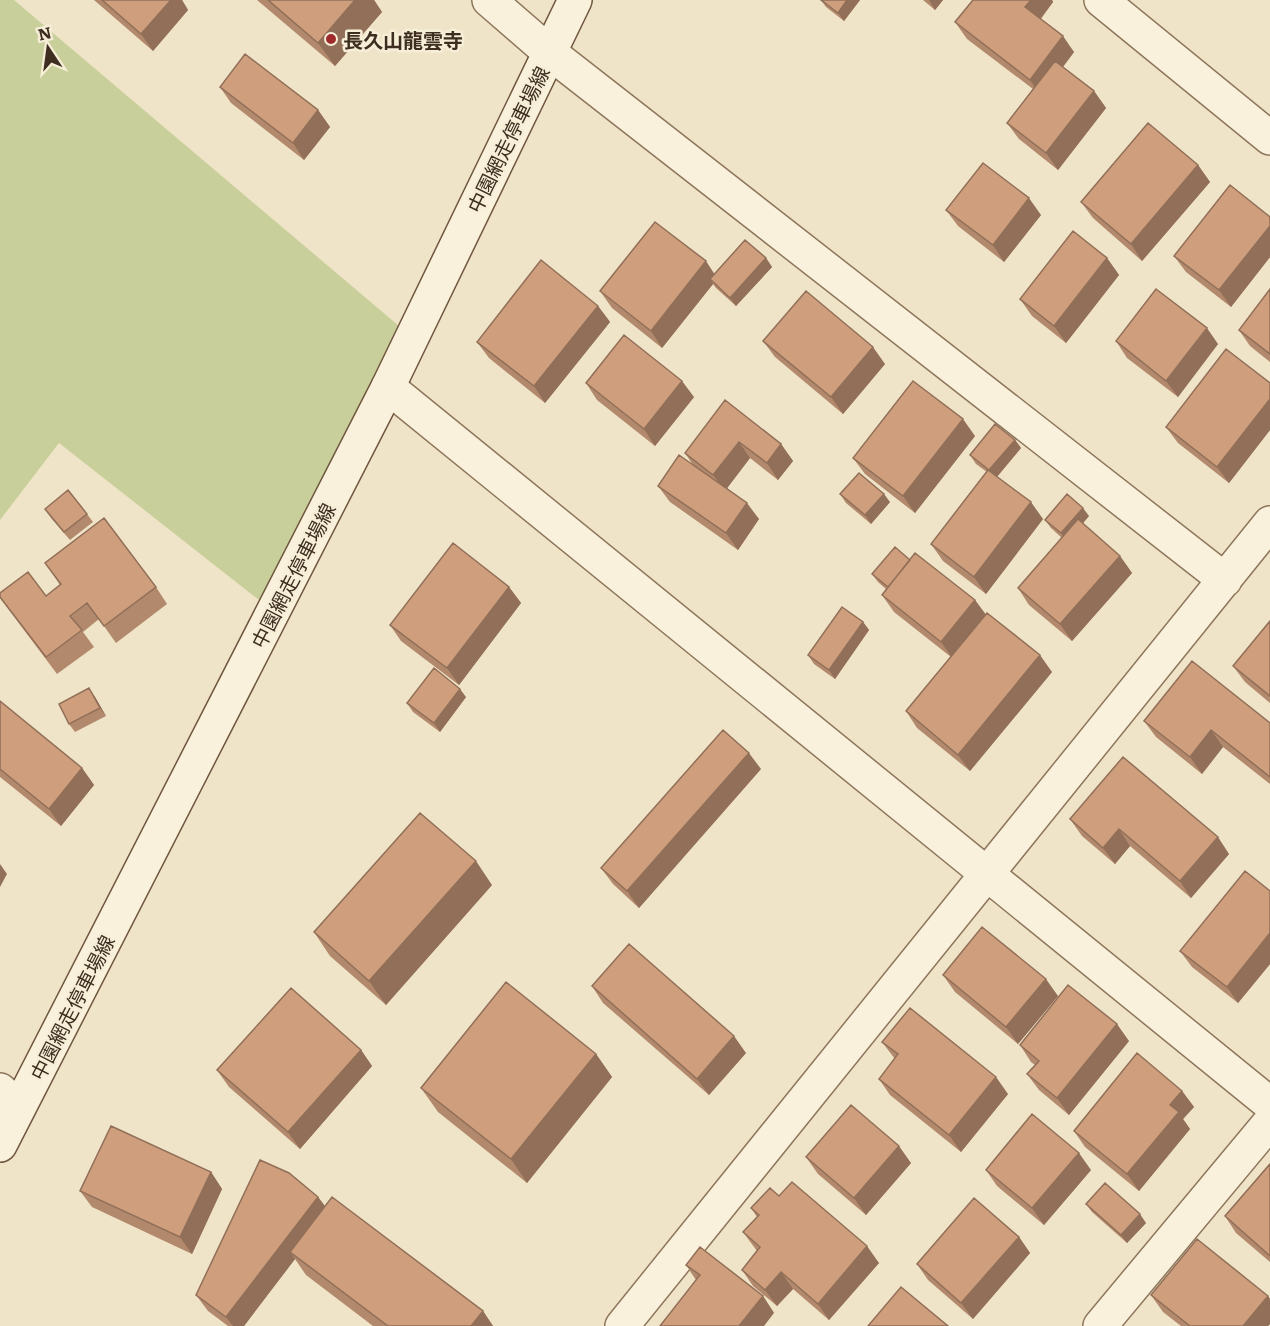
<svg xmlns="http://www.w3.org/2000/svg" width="1270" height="1326" font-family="Literata,'Noto Sans JP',serif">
	<rect width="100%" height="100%" fill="#f0e4c8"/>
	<path fill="#c9cf9b" d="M0,0H14L412,337L273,611L59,443L0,520Z"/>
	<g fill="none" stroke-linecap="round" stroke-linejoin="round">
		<g stroke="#8d765c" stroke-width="36">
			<path id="minor" d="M489,0L549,52L1225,580
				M1101,0L1270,138
				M388,387L1270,1104
				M0,1090L19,1107
				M622,1326L1270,523
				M1100,1326L1270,1122"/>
		</g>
		<g stroke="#6f573f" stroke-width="36">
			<path id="secondary" d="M0,1145L388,387L575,0"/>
		</g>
		<use href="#minor" stroke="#faf1dc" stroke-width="33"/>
		<use href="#secondary" stroke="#faf1dc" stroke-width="33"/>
	</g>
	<path fill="#b2896c" d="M94,0H182L188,10L153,51Z
		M257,0H374L382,12L335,66Z
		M821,0H860L844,21L826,7Z
		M923,0H943L935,10Z
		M973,0H1052L1053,2L1041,19L1074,52L1063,67L1094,91L1106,108L1058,170L1019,139L1007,123L1033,89L967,39L955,22Z
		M220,87L318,110L330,127L304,160L231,103Z
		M1198,165L1210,182L1142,261L1093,218L1081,202Z
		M946,210L1041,215L1004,262L958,226Z
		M1270,217V257L1231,307L1186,272L1174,256Z
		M766,258L772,267L736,306L716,288L713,284L662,348L612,308L600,291L715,274Z
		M1107,258L1119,275L1066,343L1032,316L1020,299Z
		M1270,289V362L1250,346L1239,330Z
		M598,306L610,322L545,403L489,358L477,342Z
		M763,341L885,364L843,414L775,357Z
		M1116,341L1218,344L1178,397L1127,358Z
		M586,383L694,397L655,446L597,400Z
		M1270,383V430L1229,483L1178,443L1166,427Z
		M725,400L781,444L793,461L778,480L750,458L727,488L759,519L738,550L670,502L658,486L693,465L685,453Z
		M975,436L915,513L865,474L853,458Z
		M1015,440L1021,448L997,477L1043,519L986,594L943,561L931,544L987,472L976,464L970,455Z
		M840,494L890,502L871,524L846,503Z
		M45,509L87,514L93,522L70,540L51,518Z
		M1089,516L1083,523L1120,556L1132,573L1072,641L1029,605L1018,588L1062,538L1051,528L1045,520Z
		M910,560L975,600L985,615L1052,672L970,771L917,728L906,711L951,657L894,612L882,595L886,589L878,582L872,574Z
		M45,563L156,587L167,604L116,643L99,619L83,632L94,647L57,674L0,598L46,596L60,585Z
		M509,587L521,603L459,685L401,641L390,625Z
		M1270,621V703L1245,682L1233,666Z
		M863,622L869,630L835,679L814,664L808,655Z
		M89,688L95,697L106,716L75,732L69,724Z
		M466,697L440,732L413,712L407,703Z
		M0,701L82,768L94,785L61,826L0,777Z
		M1144,721L1270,723V784L1223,747L1202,774L1156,737Z
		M761,769L639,908L613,884L601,868Z
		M1070,819L1229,854L1191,898L1130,846L1115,864L1082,836Z
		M492,885L386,1005L330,956L314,932Z
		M1270,891V964L1238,1003L1192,967L1180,951Z
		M943,975L1058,996L1018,1044L955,992Z
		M592,986L746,1053L709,1095L603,1003Z
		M1129,1041L1069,1115L1039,1090L1027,1074L1035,1065L1031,1062L1020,1045Z
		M882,1042L1008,1094L961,1152L890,1095L879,1079L895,1059Z
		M361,1050L372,1066L300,1149L229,1087L217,1070Z
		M596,1054L612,1077L527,1183L438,1112L421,1088Z
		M1182,1091L1194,1107L1183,1119L1190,1129L1139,1191L1085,1147L1074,1131Z
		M806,1157L911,1163L866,1215L818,1174Z
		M1270,1164V1262L1236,1233L1225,1216Z
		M986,1170H1091L1044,1225L997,1186Z
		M211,1172L222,1189L192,1254L92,1207L80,1191Z
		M779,1196L879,1263L829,1320L793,1289L777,1306L753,1286L742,1270L757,1251L743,1232L757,1217L751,1208Z
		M318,1197L325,1206L483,1311L493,1326H373L306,1275L295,1259L244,1326H228L208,1311L196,1295Z
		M1086,1204L1146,1223L1127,1243L1092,1212Z
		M1019,1237L1030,1253L973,1319L928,1280L917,1264Z
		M686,1265L763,1296L774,1313L696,1280Z
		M1151,1295L1268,1296L1270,1299V1324L1268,1326H1181L1163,1312Z"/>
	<path fill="#916f58" d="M171,0H182L188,10L153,51L141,34Z
		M355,0H374L382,12L335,66L318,43Z
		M847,0H860L844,21L838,13Z
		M929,0H943L935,10Z
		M1031,0H1052L1053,2L1037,23L1025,7Z
		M1063,36L1074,52L1041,96L1030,80Z
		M1094,91L1106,108L1058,170L1046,153Z
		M318,110L330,127L304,160L293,143Z
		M1198,165L1210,182L1142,261L1131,244Z
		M1029,198L1041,215L1004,262L993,245Z
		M1270,226V257L1231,307L1219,290Z
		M766,258L772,267L736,306L730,298Z
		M1107,258L1119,275L1066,343L1054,326Z
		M706,261L717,278L710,279L713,284L662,348L651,331Z
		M598,306L610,322L545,403L534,386Z
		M1207,328L1218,344L1178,397L1166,381Z
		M873,347L885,364L843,414L831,397Z
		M682,381L694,397L655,446L644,429Z
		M1270,399V430L1229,483L1217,467Z
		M963,419L975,436L915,513L903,496Z
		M1015,440L1021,448L995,479L989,470Z
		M739,442L750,458L725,491L713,475Z
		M781,444L793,461L778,480L767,463Z
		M884,494L890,502L871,524L865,515Z
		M1031,502L1043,519L986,594L974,577Z
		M747,503L759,519L738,550L726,533Z
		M1083,508L1089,516L1067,542L1061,533Z
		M1120,556L1132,573L1072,641L1060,624Z
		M509,587L521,603L459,685L447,668Z
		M975,600L987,616L953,659L941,642Z
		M863,622L869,630L835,679L829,670Z
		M1040,655L1052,672L970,771L958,755Z
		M89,688L95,697L106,716L100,708Z
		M460,689L466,697L440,732L434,723Z
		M1211,730L1223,747L1202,774L1190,757Z
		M749,753L761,769L639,908L627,891Z
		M82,768L94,785L61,826L49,809Z
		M1119,829L1130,846L1115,864L1103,848Z
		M1218,837L1229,854L1191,898L1180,881Z
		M476,861L492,885L386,1005L369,981Z
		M0,864L7,874L0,887Z
		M1270,933V964L1238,1003L1227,987Z
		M1046,979L1058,996L1018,1044L1006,1027Z
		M1117,1024L1129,1041L1069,1115L1057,1098Z
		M734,1036L746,1053L709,1095L697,1079Z
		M361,1050L372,1066L300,1149L288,1132Z
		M596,1054L612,1077L527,1183L511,1159Z
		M996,1077L1008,1094L961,1152L949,1135Z
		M1182,1091L1194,1107L1183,1119L1190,1129L1139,1191L1127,1174L1170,1105Z
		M899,1146L911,1163L866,1215L854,1198Z
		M1079,1153L1091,1170L1044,1225L1032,1208Z
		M211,1172L222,1189L192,1254L180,1237Z
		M318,1197L330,1213L290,1252L295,1259L244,1326H233L226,1317Z
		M1140,1214L1146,1223L1127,1243L1121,1235Z
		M1019,1237L1030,1253L973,1319L961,1303Z
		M867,1246L879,1263L829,1320L818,1304Z
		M781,1272L793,1289L777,1306L765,1290Z
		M763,1296L774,1313L764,1326H739Z
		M1268,1296L1270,1299V1324L1268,1326H1243Z
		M483,1311L493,1326H471Z"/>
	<path fill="#cf9f7d" stroke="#916f58" stroke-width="1.5" d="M102,0H171L141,34Z
		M268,0H355L318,43Z
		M821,0H847L838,13Z
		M973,0H1031L1025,7L1063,36L1030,80L955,22Z
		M245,54L318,110L293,143L220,87Z
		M1055,61L1094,91L1046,153L1007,123Z
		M1148,123L1198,165L1131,244L1081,202Z
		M983,163L1029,198L993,245L946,210Z
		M1230,185L1270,217V226L1219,290L1174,256Z
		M655,222L706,261L651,331L600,291Z
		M1073,231L1107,258L1054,326L1020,299Z
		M745,240L766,258L730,298L710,279Z
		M541,260L598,306L534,386L477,342Z
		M1156,289L1207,328L1166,381L1116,341Z
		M1270,289V354L1239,330Z
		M806,291L873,347L831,397L763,341Z
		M624,335L682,381L644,429L586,383Z
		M1226,349L1270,383V399L1217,467L1166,427Z
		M913,381L963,419L903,496L853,458Z
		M725,400L781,444L767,463L739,442L713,475L685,453Z
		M995,424L1015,440L989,470L970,455Z
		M679,455L747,503L726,533L658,486Z
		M988,470L1031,502L974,577L931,544Z
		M859,473L884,494L865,515L840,494Z
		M68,490L87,514L64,532L45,509Z
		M1067,494L1083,508L1061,533L1045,520Z
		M104,518L156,587L104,626L87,603L70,616L82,630L46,657L0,597V593L28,572L46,596L61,584L45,563Z
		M1078,519L1120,556L1060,624L1018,588Z
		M453,543L509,587L447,668L390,625Z
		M895,547L910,560L888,587L872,574Z
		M915,553L975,600L941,642L882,595Z
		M842,607L863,622L829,670L808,655Z
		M987,613L1040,655L958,755L906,711Z
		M1270,621V696L1233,666Z
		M1192,661L1270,723V777L1211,730L1190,757L1144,721Z
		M434,668L460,689L434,723L407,703Z
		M89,688L100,708L69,724L59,704Z
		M0,701L82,768L49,809L0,769Z
		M723,730L749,753L627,891L601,868Z
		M1123,757L1218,837L1180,881L1119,829L1103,848L1070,819Z
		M420,813L476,861L369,981L314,932Z
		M1245,871L1270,891V933L1227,987L1180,951Z
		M982,927L1046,979L1006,1027L943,975Z
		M629,944L734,1036L697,1079L592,986Z
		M506,982L596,1054L511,1159L421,1088Z
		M1068,985L1117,1024L1057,1098L1027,1074L1039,1061L1020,1045Z
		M291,988L361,1050L288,1132L217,1070Z
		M910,1008L996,1077L949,1135L879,1079L898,1054L882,1042Z
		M1137,1053L1182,1091L1170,1105L1179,1112L1127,1174L1074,1131Z
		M851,1105L899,1146L854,1198L806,1157Z
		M1032,1114L1079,1153L1032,1208L986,1170Z
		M111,1126L211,1172L180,1237L80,1191Z
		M260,1160L289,1173L318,1197L226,1317L196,1295Z
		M1270,1164V1256L1225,1216Z
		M792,1182L867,1246L818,1304L781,1272L765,1290L742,1270L760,1247L743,1232L759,1215L751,1208L770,1188L779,1196Z
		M1105,1183L1140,1214L1121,1235L1086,1204Z
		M332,1197L483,1311L471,1326H388L290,1252Z
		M974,1198L1019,1237L961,1303L917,1264Z
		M1197,1239L1268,1296L1243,1326H1190L1151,1295Z
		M700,1247L763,1296L739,1326H660L700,1275L686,1265Z
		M901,1287L948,1326H868Z"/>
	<circle fill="#9e2a2b" stroke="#f7eed8" stroke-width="2" cx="331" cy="39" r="6"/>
	<g text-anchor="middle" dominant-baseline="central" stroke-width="5" stroke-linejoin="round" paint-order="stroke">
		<g font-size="20" font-weight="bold" fill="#3d2e20" stroke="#f7eed8" text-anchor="start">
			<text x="343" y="39">長久山龍雲寺</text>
		</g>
		<g font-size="20" fill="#3d2e20" stroke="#f7eed8">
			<text transform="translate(507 139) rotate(-64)">中園網走停車場線</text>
			<text transform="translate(292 575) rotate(-63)">中園網走停車場線</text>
			<text transform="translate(71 1007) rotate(-63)">中園網走停車場線</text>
		</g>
	</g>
	<g transform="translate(48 48) rotate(347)" stroke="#f7eed8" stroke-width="4.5" paint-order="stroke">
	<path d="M0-4.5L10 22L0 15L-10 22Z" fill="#3d2e20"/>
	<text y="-9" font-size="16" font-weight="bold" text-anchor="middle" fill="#3d2e20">N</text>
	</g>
</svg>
